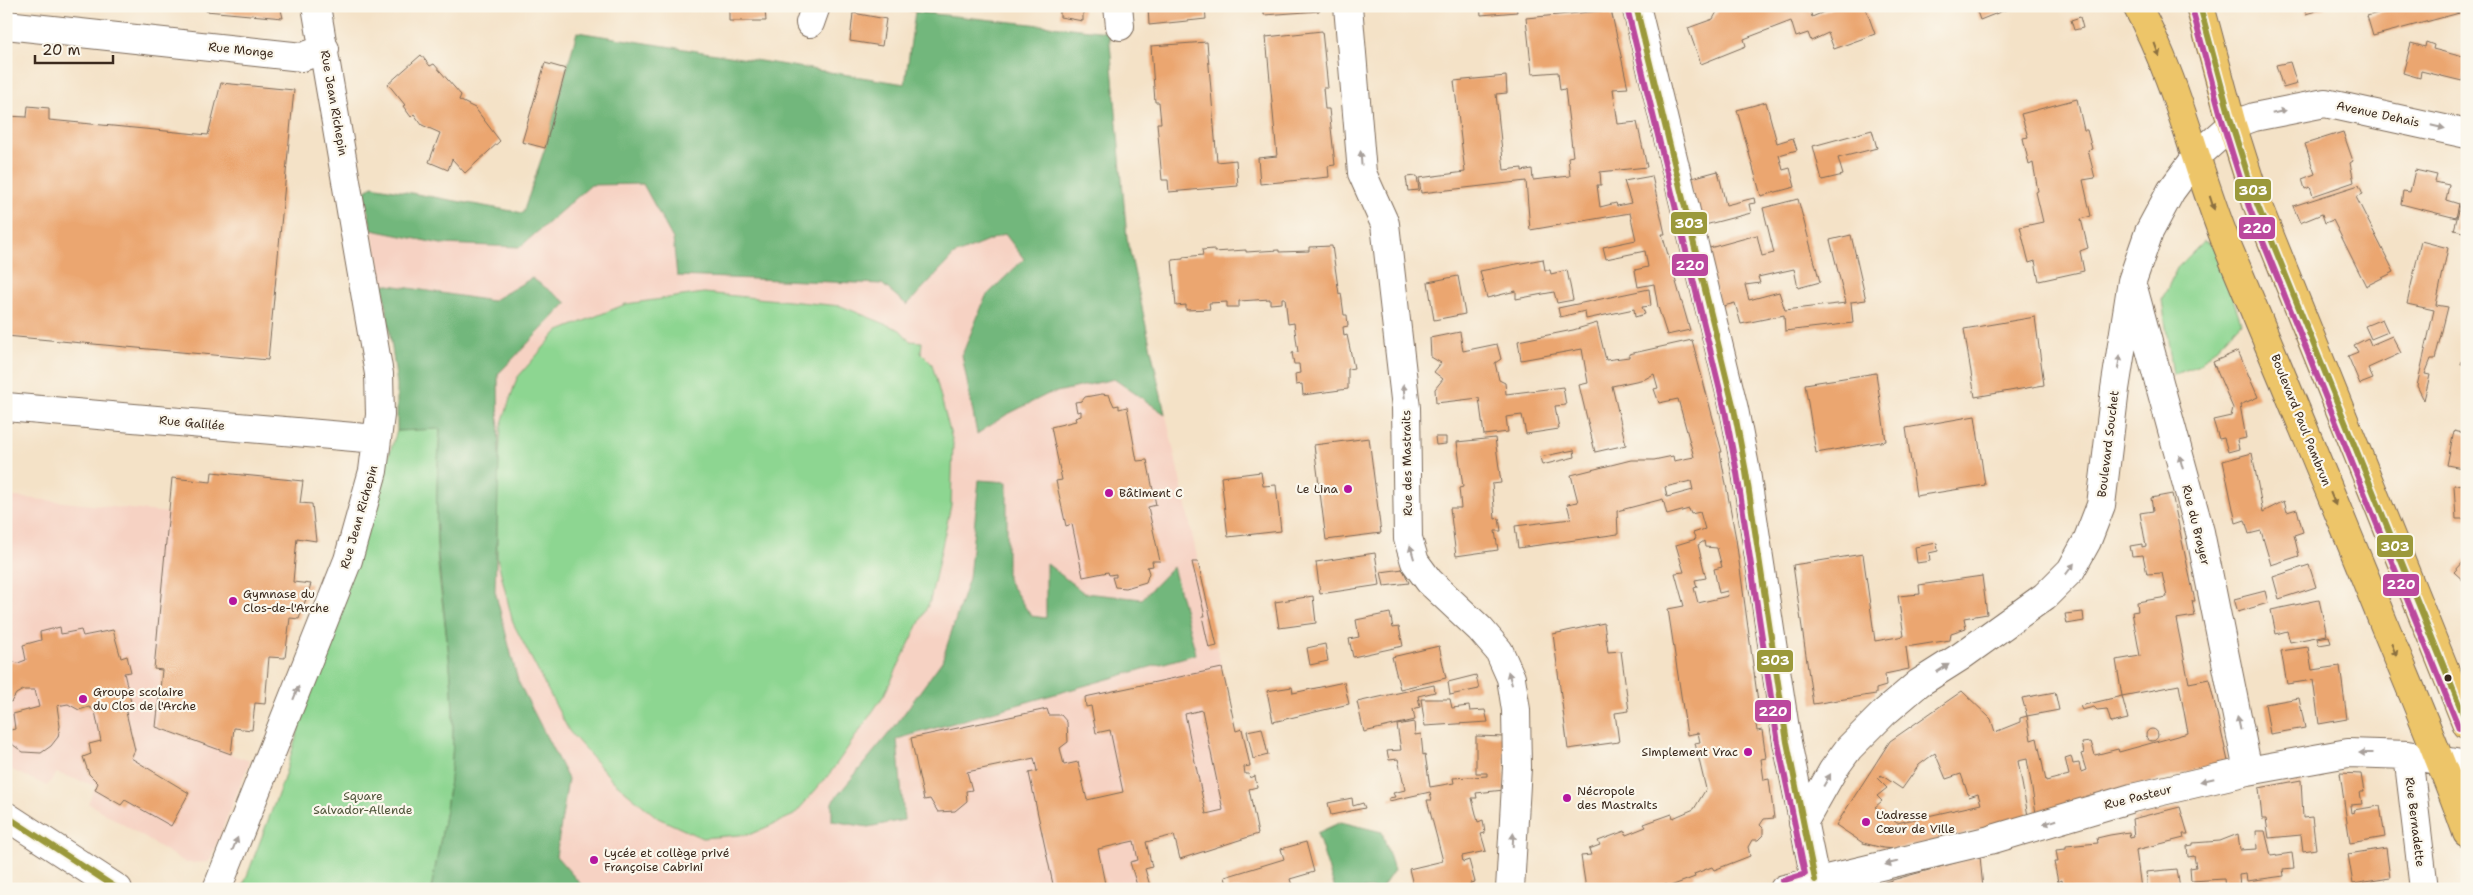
<svg xmlns="http://www.w3.org/2000/svg" width="2473" height="895" font-family="'Shantell Sans',sans-serif">
	<rect width="100%" height="100%" fill="#fbf7ec"/>
	<filter id="ink" filterUnits="userSpaceOnUse"><feTurbulence type="fractalNoise" baseFrequency=".02" numOctaves="2"/><feDisplacementMap in="SourceGraphic" scale="10" xChannelSelector="R" yChannelSelector="G"/><feConvolveMatrix kernelMatrix="1 2 1 2 8 2 1 2 1" color-interpolation-filters="sRGB"/></filter>
	<filter id="wash" filterUnits="userSpaceOnUse"><feTurbulence type="fractalNoise" baseFrequency=".0096" numOctaves="4" result="noise"/><feDisplacementMap in="SourceGraphic" scale="20" xChannelSelector="R" yChannelSelector="G"/><feGaussianBlur stdDeviation="1.12" result="paint"/><feColorMatrix in="noise" values="0 0 0 0 0 0 0 0 0 0 0 0 0 0 0 0 0 1.4 0 .05"/><feComposite in="paint" operator="in"/></filter>
	<g filter="url(#wash)">
		<rect width="100%" height="100%" fill="#f4e2c7"/>
		<path fill="#f6d2c3" d="M915,12L1109,32L1127,238L1258,834L1180,859L1174,835L1147,842L1152,867L1145,869L1151,889H431L445,818L453,732L435,506L440,429L397,431V384L383,284L364,192L372,186L523,213L545,148L577,32L905,84Z
			M6,496L169,513L154,669L162,670L156,727L250,761L209,862L186,863L88,803L96,786L57,773L47,786L6,767Z"/>
		<path fill="#8dd691" stroke="#648058" d="M2204,241L2215,246L2241,322L2199,365L2173,375L2162,300L2177,268Z
			M704,293L841,306L900,330L910,341L922,342L921,353L932,364L953,443L951,505L930,601L884,695L831,772L794,815L751,834L702,838L658,818L613,781L569,731L513,623L497,557V491L501,426L517,378L557,332L626,304Z
			M440,428C437,478 434,527 439,576C445,628 454,679 453,731C453,784 441,837 431,889H242L283,781L324,645L397,431Z"/>
		<path fill="#72b77b" stroke="#56704c" d="M915,12L1109,32L1127,238L1165,414L1114,379L1048,394L1006,415L977,434L962,355L986,296L1024,259L1005,234L954,255L907,305L882,284L677,276L673,239L643,184L591,185L520,247L441,244L372,230L364,192L372,186L523,213L545,148L577,32L905,84Z
			M532,278L567,303L498,374L499,460L495,591L518,681L568,779L556,856L585,889H431C441,837 453,784 453,731C454,679 445,628 440,576C434,527 437,478 440,429L397,431V384L383,284L492,301Z
			M979,480L1007,482V579L1031,616L1046,618V563L1084,593L1142,599L1173,567L1196,654L897,739L904,820L868,827L832,821V802L895,726L942,661L969,578Z
			M1341,822L1382,832L1394,870L1381,889H1335L1317,833Z"/>
		<g id="blocks">
			<path fill="#eba670" fill-rule="evenodd" d="M205,6H280L283,18L206,11Z
				M729,6H774V10H765L766,21H729Z
				M901,6H916L915,12L900,10Z
				M1060,6H1083V21L1060,17Z
				M1148,6H1205L1206,19L1149,25Z
				M1264,6H1320V11L1264,15Z
				M1480,6H1516L1517,12L1481,15Z
				M1723,6H1809L1812,17L1838,6H1865L1875,34L1834,49L1828,33L1811,41L1808,33L1796,37L1791,21L1744,39L1746,46L1701,64L1688,28L1713,19L1719,8Z
				M1975,6H2015L1980,20Z
				M2304,6H2325V8L2306,14Z
				M2404,6H2467V11L2373,36L2367,16Z
				M1611,10L1628,88L1613,89L1618,124L1637,122L1647,167L1600,172L1601,185H1597L1600,207L1616,203L1617,206L1631,203L1624,181L1652,176L1665,234H1662L1690,330L1667,335L1658,307L1654,284L1638,287L1635,270L1648,267L1645,251L1606,259L1603,247L1636,240L1630,213L1530,230L1526,181L1421,193L1419,178L1465,172L1454,81L1506,76L1507,93L1496,94L1504,170L1522,168V171L1532,169L1533,180L1570,176L1568,157L1573,156L1565,89L1560,90L1558,72L1532,74L1526,18Z
				M853,13L886,19L882,46L850,41Z
				M2080,17L2083,28L2074,30L2071,20Z
				M1322,31L1328,88H1323L1325,109H1329L1335,165L1328,166L1329,177L1260,184L1258,158L1277,156L1266,37Z
				M1207,42L1217,162L1236,160L1238,186L1169,192L1168,180H1162L1157,123H1161L1159,102H1155L1151,46Z
				M2426,42L2434,45L2433,49L2467,58L2462,81L2421,71L2420,78L2403,73L2411,43L2425,47Z
				M421,55L430,66L434,64L461,95L459,100L475,108L500,141L465,173L452,159L448,170L429,162L440,133L422,125L414,114L411,117L403,106L405,105L388,84Z
				M2290,62L2297,84L2283,88L2276,65Z
				M545,63L566,69L545,148L522,142Z
				M221,83L294,90L268,360L6,336V116L27,117L28,106L49,108V120L208,135Z
				M2077,99L2084,130H2087L2092,149L2088,150L2095,178L2083,180L2091,216L2081,219L2088,248L2080,251L2084,271L2039,281L2035,261L2029,263L2020,227L2043,222L2036,192L2038,191L2033,163L2029,165L2023,138L2028,137L2021,114Z
				M1766,102L1777,143L1793,138L1797,150L1779,155L1783,170L1790,168L1795,187L1761,196L1737,110Z
				M1872,130L1877,148L1838,158L1843,175L1822,180L1813,146Z
				M2343,132L2353,161L2350,163L2354,182L2313,196L2310,187L2305,189L2302,179L2315,174L2305,144Z
				M2415,170L2437,175L2435,182L2449,185L2446,200L2459,204L2456,218L2401,204L2403,191L2410,192Z
				M1718,171L1726,205L1754,198L1755,203L1749,204L1751,213L1701,226L1688,179Z
				M1417,176L1419,190L1408,191L1406,177Z
				M2359,185L2363,194L2356,197L2394,272L2366,286L2333,220L2325,223L2322,214L2300,223L2293,206Z
				M2464,191L2467,192V233L2454,230Z
				M1798,199L1820,282L1798,288L1794,269L1758,277L1760,283L1745,285L1749,300L1779,292L1785,310L1846,303L1830,240L1851,235L1866,300L1851,302L1853,323L1785,331L1784,315L1741,324L1735,303L1720,307L1706,249L1757,235L1762,256L1774,253L1763,208Z
				M2421,241L2448,248L2436,305L2448,307L2435,359H2431L2425,374L2430,375L2424,400L2417,386L2434,310L2407,304Z
				M1332,246L1339,294L1341,293L1344,315H1347L1348,326L1343,327L1344,336L1347,335L1354,368L1348,369V389L1303,395L1302,384L1296,385L1295,374L1300,373L1299,364H1294L1292,353L1298,352L1294,323L1288,324L1285,298H1282V303L1270,304V299L1239,301V307H1227V302L1209,303L1210,309L1186,310V305L1176,306L1172,260L1183,259V257L1203,255L1202,250L1214,249V252L1246,250V252L1279,250V252L1309,251V247Z
				M1543,259L1545,270H1550L1551,274L1567,270L1573,300L1557,303L1554,292L1516,299V291L1487,298L1480,271Z
				M1458,276L1465,314L1434,320L1428,282Z
				M1649,289L1651,306L1642,307L1645,314L1635,317L1634,309L1586,319L1585,311L1560,317L1558,308Z
				M2035,317L2044,385L1975,397L1964,329Z
				M2382,319L2388,332L2371,339L2365,326Z
				M1597,323L1606,360L1629,357V354L1692,340L1722,452H1720L1736,539L1761,724H1756L1757,731L1762,730L1766,758L1761,759L1764,780L1769,779L1774,818L1764,819L1760,825L1763,828V835L1758,840H1752L1748,847L1750,856L1714,870L1712,867L1694,874L1695,877L1668,887L1666,884L1651,889H1586L1581,856L1591,855L1589,849L1600,845L1598,841L1625,831L1626,835L1646,827L1644,824L1672,814L1673,818L1694,809L1706,789L1695,743L1700,742L1698,733L1687,735L1668,609L1684,606L1675,573L1684,572L1676,545L1696,539L1693,533L1705,529L1700,512L1691,514L1689,509L1667,515L1663,499L1617,511L1618,534L1518,548L1515,526L1571,519L1567,504L1578,502L1571,475L1631,460H1654L1673,456L1674,461L1694,457L1678,399L1659,403L1654,389L1658,388L1654,374L1645,379L1612,386L1626,445L1595,452L1579,385L1588,383L1582,349L1521,360L1518,341L1573,330ZM1691,481L1693,490L1667,497L1665,487ZM1704,541L1705,547L1717,548L1722,567L1714,569L1719,593L1727,591L1728,596L1698,603L1694,588L1697,587L1695,580L1706,578L1698,545Z
				M1460,332L1463,351L1497,344L1501,359L1495,363L1499,380L1505,383L1506,394L1563,387L1566,405L1555,406L1559,429L1526,434L1522,415L1506,417L1508,432L1484,435L1479,398L1436,403L1435,389L1443,379L1434,372L1441,363L1431,357L1430,338Z
				M2392,336L2401,353L2368,368L2373,379L2360,384L2348,356L2358,352L2354,345L2368,338L2371,345Z
				M2466,344H2467V366L2461,365Z
				M2238,351L2258,397L2240,405L2246,438L2237,440L2239,449L2228,452L2224,438L2219,439L2213,420L2231,416L2233,408L2213,362Z
				M1876,373L1886,441L1816,453L1805,384Z
				M1102,394L1109,395L1114,406L1119,405V409L1127,407L1137,461L1147,460L1156,505L1148,507L1160,561H1152L1153,566L1147,567L1149,573L1146,582L1126,588L1115,587L1112,577H1116V574L1109,575L1108,572L1083,577L1072,524L1066,526L1056,481L1062,480L1051,427L1076,421L1075,418L1081,416V411L1077,412L1075,402L1082,401L1085,397Z
				M1975,416L1985,485L1916,496L1906,428Z
				M2454,431L2467,434V469L2447,465Z
				M1435,437H1446V444L1436,445Z
				M1369,438L1381,533L1326,540L1314,445Z
				M1495,438L1501,483L1492,484L1495,519L1499,518L1501,531H1495L1498,550L1456,556L1450,508H1461L1459,488L1463,487L1457,442Z
				M1574,450L1575,457L1542,465L1540,457Z
				M2252,453L2263,512L2284,501L2287,512L2297,509L2303,532L2294,535L2299,556L2271,565L2261,531L2249,534L2245,520L2236,523L2223,461Z
				M212,472L303,481L300,503L312,504L316,541L297,538L293,582L311,584L299,619L290,618L285,658L269,657L265,704L255,703L252,730L234,728L231,754L156,727L162,670L154,669L172,478L211,482Z
				M1261,472L1263,486L1276,485L1281,531L1228,537L1221,477Z
				M2467,484V519H2456L2454,485Z
				M2172,494L2195,601H2192L2195,616L2176,619L2189,683L2209,679L2228,761L2036,813L2027,759L2018,761L2028,816L1943,840L1895,849L1883,848L1863,843L1836,825L1890,741L1962,691L1991,719L1995,732L2020,722V718L2027,716L2031,740L2037,738L2046,781L2069,775L2065,758L2071,756L2073,764L2079,763L2081,772L2086,770L2081,754L2084,753L2082,743L2091,742L2095,755L2118,749L2119,752L2188,733L2179,685L2122,696L2116,660L2140,656L2132,612L2138,611L2137,602L2167,597L2162,573L2147,574L2143,555L2132,556L2130,546L2142,544V547L2146,546L2140,513L2153,511L2151,498ZM1935,753L1946,779L1961,774L1969,797L1978,794L1981,804L1897,823L1875,807L1882,801L1877,796L1887,788L1878,779L1881,775L1902,789L1919,765Z
				M1937,543L1938,551L1929,553L1930,561L1917,563L1915,547Z
				M1375,553L1380,585L1320,594L1316,562Z
				M1863,554L1875,641L1904,636L1898,596L1920,594L1919,585L1982,576L1987,614L1964,618L1966,628L1951,633L1950,640L1906,647L1909,669L1885,674L1886,686L1876,689V694L1813,704L1793,565Z
				M2467,558V584L2454,572Z
				M1192,562H1198L1217,646L1209,648L1202,616H1205Z
				M2309,565L2316,587L2279,599L2273,577Z
				M1403,569L1409,583L1384,586L1381,572Z
				M2265,591L2268,603L2238,612L2234,599Z
				M1313,596L1316,623L1279,628L1275,602Z
				M2319,600L2327,635L2290,642L2287,631L2276,634L2271,610Z
				M2083,612L2084,621L2067,624L2065,614Z
				M1390,613L1393,628L1399,627L1403,646L1353,657L1349,639L1359,637L1356,620Z
				M1604,623L1608,652L1621,651L1629,711L1615,713L1619,742L1568,749L1553,634Z
				M60,627L61,634L81,630L83,636L113,630L121,658L127,656L131,672L124,673L131,702L124,704L135,750L131,758L189,793L171,826L125,800L121,805L95,790L98,783L89,774L83,757L91,754L89,744L101,741L95,711L89,707L79,710L68,704L57,706L60,726L58,737L51,746L41,753L23,752L9,742L6,731L15,729L13,714L39,707L35,690H23L16,694L11,702L6,701V660L18,663L26,660L23,645L41,640L40,632Z
				M2329,636L2331,643L2319,645L2317,638Z
				M1325,644L1328,661L1310,665L1307,648Z
				M1439,646L1446,678L1400,689L1392,657Z
				M2308,647L2312,670L2340,666L2347,719L2319,724L2313,680L2287,684L2281,651Z
				M1222,668L1236,731L1242,729L1250,766L1244,767L1245,774H1249L1250,778L1255,776L1257,787L1249,789L1258,834L1180,859L1174,835L1146,842L1152,867L1145,869L1151,889H1138L1130,862L1138,860L1134,841L1098,849L1106,889H1054L1029,773L1037,771L1034,758L967,772L972,790L966,791L967,801L955,811L938,812L930,799L924,800L911,738L1047,709L1049,715H1061L1067,722L1068,742L1060,748L1064,765L1078,762L1087,800L1123,792L1110,730L1096,733L1091,706L1086,707L1085,697ZM1202,710L1223,810L1206,814L1185,714Z
				M1476,675L1479,689L1450,695L1448,682Z
				M1344,682L1349,704L1273,722L1267,691L1292,687L1293,693Z
				M1434,685L1435,692L1418,696L1420,707L1413,709L1415,720L1364,732L1357,702Z
				M2055,692L2059,710L2027,716L2022,698Z
				M2122,696L2128,719L2111,723L2107,709L2097,710L2094,707L2082,710L2080,706Z
				M2299,698L2305,728L2270,734L2265,704Z
				M1421,699H1450L1452,708L1469,706L1470,711L1485,710L1488,722L1425,726Z
				M1414,722L1415,735L1421,734L1423,755L1425,754L1430,787L1454,783L1453,778L1487,776V773H1476V736L1505,737L1504,790L1476,793L1477,798H1472L1478,822L1483,820L1485,833L1481,834L1486,851L1462,856L1463,862L1469,860L1475,882L1470,883L1471,889H1414L1409,869L1443,861L1427,800H1432L1430,792L1389,801V798L1395,797L1393,793L1405,790L1398,759L1389,760L1387,751L1401,750L1397,725Z
				M1262,728L1268,755L1253,759L1247,731Z
				M2146 735a6 6 0 1 1 12 0a6 6 0 1 1-12 0Z
				M2340,773L2361,774L2364,792H2360L2362,804L2350,805L2351,813L2354,812L2353,810L2380,806L2385,837L2350,843Z
				M2301,780L2303,818L2312,817L2316,849L2303,851L2301,835L2269,838L2266,819H2262L2259,788Z
				M1352,798L1353,806L1363,803L1365,808L1331,815L1328,803Z
				M2180,807L2188,834H2183L2184,838L2136,850L2141,889H2063L2062,880L2058,882L2054,862H2058L2056,850L2066,849V846L2098,843L2097,838L2110,835L2129,832L2130,838L2134,837L2132,819Z
				M2256,831H2265L2271,856L2292,853L2294,868L2283,869L2284,876L2247,881L2246,874L2239,875L2240,889H2225L2224,879L2191,881L2190,868L2196,867L2194,856L2188,857L2187,846L2193,845V843L2220,841L2238,834L2240,850L2257,849Z
				M1306,842L1314,872L1290,879L1293,889H1228L1225,877L1284,859L1281,849Z
				M2386,848L2390,878L2353,884L2348,854Z
				M1980,856L1983,889H1873L1885,882Z
				M2177,869L2180,889H2148L2146,872Z
				M2028,885L2029,889H1994V887Z"/>
		</g>
	</g>
	<g filter="url(#ink)">
		<use href="#blocks" fill-opacity="0" stroke="#7c6a59" stroke-width="1"/>
		<g fill="none" stroke-linecap="round" stroke-linejoin="round">
			<g stroke="#7c6a59" stroke-width="30">
				<path id="minor" d="M1118,6L1120,26
					M1348,6L1362,173L1385,224L1406,408L1408,539L1415,562L1429,581L1480,629L1499,651L1511,678L1516,710L1517,767L1510,889
					M1636,6L1734,409L1746,472L1787,742L1817,889
					M810,23L816,6
					M6,25L302,57L325,49
					M2134,291L2200,532L2248,771
					M6,407L377,439
					M2408,755L2424,889
					M6,816L118,889
					M1803,823L1833,770L1849,748L1885,712L1919,683L1960,657L2045,596L2071,570L2087,541L2101,505L2115,389L2132,281L2149,232L2171,191L2197,156L2232,125L2254,117L2325,103L2467,134
					M217,889L348,560L373,471L380,415L379,374L316,6
					M1784,889L1990,840L2132,798L2248,771L2348,753L2408,755L2467,765"/>
			</g>
			<g stroke="#7c6a59" stroke-width="30">
				<path id="major" d="M2137,6C2180,85 2197,175 2232,257C2284,381 2336,505 2386,629C2414,697 2443,764 2467,833
					M2200,6L2232,125L2257,204L2467,725"/>
			</g>
			<use href="#minor" stroke="#fff" stroke-width="28"/>
			<use href="#major" stroke="#edc569" stroke-width="28"/>
			<g stroke="#fbf7ec" stroke-width="10">
				<path id="bus-1" d="M1636,6L1734,409L1746,472L1787,742L1815,880
					M2200,6L2232,125L2257,204L2467,724
					M6,816L118,889"/>
			</g>
			<g stroke="#fbf7ec" stroke-width="10">
				<path id="bus-2" d="M1627,8L1725,411L1737,473L1778,743L1805,874L1782,881
					M2192,8L2224,127L2249,207L2459,728"/>
			</g>
			<use href="#bus-1" stroke="#9b993b" stroke-width="6"/>
			<use href="#bus-2" stroke="#bb489d" stroke-width="6"/>
		</g>
		<defs><path id="oneway-solid" d="M-6-.8H1V-3.2L6.5 0L1 3.2V.8H-6Z" transform="scale(1.25)"/></defs>
		<g fill="#8b7040">
			<use href="#oneway-solid" transform="translate(2157 50) rotate(70)"/>
			<use href="#oneway-solid" transform="translate(2212 203) rotate(72)"/>
			<use href="#oneway-solid" transform="translate(2333 499) rotate(68)"/>
			<use href="#oneway-solid" transform="translate(2394 650) rotate(68)"/>
		</g>
		<g fill="#a79f9a">
			<use href="#oneway-solid" transform="translate(2279 112) rotate(-13)"/>
			<use href="#oneway-solid" transform="translate(2438 127) rotate(13)"/>
			<use href="#oneway-solid" transform="translate(1361 158) rotate(-94)"/>
			<use href="#oneway-solid" transform="translate(2119 362) rotate(-81)"/>
			<use href="#oneway-solid" transform="translate(1404 391) rotate(-96)"/>
			<use href="#oneway-solid" transform="translate(2181 462) rotate(-105)"/>
			<use href="#oneway-solid" transform="translate(1412 552) rotate(-106)"/>
			<use href="#oneway-solid" transform="translate(2070 569) rotate(-53)"/>
			<use href="#oneway-solid" transform="translate(1943 668) rotate(-32)"/>
			<use href="#oneway-solid" transform="translate(1510 678) rotate(-106)"/>
			<use href="#oneway-solid" transform="translate(296 693) rotate(-68)"/>
			<use href="#oneway-solid" transform="translate(2239 723) rotate(-102)"/>
			<use href="#oneway-solid" transform="translate(2366 753) rotate(180)"/>
			<use href="#oneway-solid" transform="translate(1827 780) rotate(-60)"/>
			<use href="#oneway-solid" transform="translate(2207 780) rotate(167)"/>
			<use href="#oneway-solid" transform="translate(2050 822) rotate(163)"/>
			<use href="#oneway-solid" transform="translate(1513 840) rotate(-87)"/>
			<use href="#oneway-solid" transform="translate(235 844) rotate(-68)"/>
			<use href="#oneway-solid" transform="translate(1892 863) rotate(166)"/>
		</g>
	</g>
	<g fill="#b5179e" stroke="#fbf7ec" stroke-width="2">
		<circle cx="1348" cy="489" r="5"/>
		<circle cx="1109" cy="493" r="5"/>
		<circle cx="233" cy="601" r="5"/>
		<circle cx="83" cy="699" r="5"/>
		<circle cx="1748" cy="752" r="5"/>
		<circle cx="1567" cy="798" r="5"/>
		<circle cx="1866" cy="822" r="5"/>
		<circle cx="594" cy="860" r="5"/>
	</g>
	<circle fill="#3b2a1e" stroke="#fbf7ec" stroke-width="2" cx="2448" cy="678" r="4.5"/>
	<g text-anchor="middle" dominant-baseline="central" stroke-width="4.5" stroke-linejoin="round" paint-order="stroke">
		<g font-size="12" fill="#3b2a1e" stroke="#fbf7ec">
			<text transform="translate(241 50) rotate(6)">Rue Monge</text>
			<text transform="translate(334 103) rotate(80)">Rue Jean Richepin</text>
			<text transform="translate(2378 114) rotate(12)">Avenue Dehais</text>
			<text transform="translate(2301 420) rotate(68)">Boulevard Paul Pambrun</text>
			<text transform="translate(192 423) rotate(5)">Rue Galilée</text>
			<text transform="translate(2108 444) rotate(-83)">Boulevard Souchet</text>
			<text transform="translate(1407 463) rotate(-91)">Rue des Mastraits</text>
			<text transform="translate(359 517) rotate(-74)">Rue Jean Richepin</text>
			<text transform="translate(2196 525) rotate(76)">Rue du Brayer</text>
			<text transform="translate(2138 797) rotate(-14)">Rue Pasteur</text>
			<text transform="translate(2415 822) rotate(83)">Rue Bernadette</text>
		</g>
		<g font-size="12" fill="#3b2a1e" stroke="#fbf7ec" text-anchor="start">
			<text x="1338" y="489" text-anchor="end">Le Lina</text>
			<text x="1119" y="493">Bâtiment C</text>
			<text x="243" y="594">Gymnase du<tspan x="243" dy="14">Clos-de-l'Arche</tspan></text>
			<text x="93" y="692">Groupe scolaire<tspan x="93" dy="14">du Clos de l'Arche</tspan></text>
			<text x="1738" y="752" text-anchor="end">Simplement Vrac</text>
			<text x="1577" y="791">Nécropole<tspan x="1577" dy="14">des Mastraits</tspan></text>
			<text x="1876" y="815">L'adresse<tspan x="1876" dy="14">Cœur de Ville</tspan></text>
			<text x="604" y="853">Lycée et collège privé<tspan x="604" dy="14">Françoise Cabrini</tspan></text>
		</g>
		<g font-size="12" fill="#50553b" stroke="#fbf7ec">
			<text x="363" y="796">Square<tspan x="363" dy="14">Salvador-Allende</tspan></text>
		</g>
	</g>
	<g stroke="#fbf7ec" stroke-width="2">
		<rect x="2234" y="178" width="38" height="24" rx="5" fill="#9b993b"/>
		<rect x="1670" y="211" width="38" height="24" rx="5" fill="#9b993b"/>
		<rect x="2238" y="216" width="38" height="24" rx="5" fill="#bb489d"/>
		<rect x="1671" y="253" width="38" height="24" rx="5" fill="#bb489d"/>
		<rect x="2376" y="534" width="38" height="24" rx="5" fill="#9b993b"/>
		<rect x="2382" y="573" width="38" height="24" rx="5" fill="#bb489d"/>
		<rect x="1756" y="649" width="38" height="24" rx="5" fill="#9b993b"/>
		<rect x="1754" y="699" width="38" height="24" rx="5" fill="#bb489d"/>
	</g>
	<g font-size="14" text-anchor="middle" font-weight="bold" fill="#fff">
		<text x="2253" y="195">303</text>
		<text x="1689" y="228">303</text>
		<text x="2257" y="233">220</text>
		<text x="1690" y="270">220</text>
		<text x="2395" y="551">303</text>
		<text x="2401" y="589">220</text>
		<text x="1775" y="665">303</text>
		<text x="1773" y="716">220</text>
	</g>
	<rect width="2473" height="895" fill="none" stroke="#fbf7ec" stroke-width="25"/>
	<path d="M35 55v8h78v-8" fill="none" stroke="#3b2a1e" stroke-width="2.5"/>
	<text x="42" y="55" font-size="15" fill="#3b2a1e" stroke="#fbf7ec" stroke-width="4" paint-order="stroke">20 m</text>
</svg>
